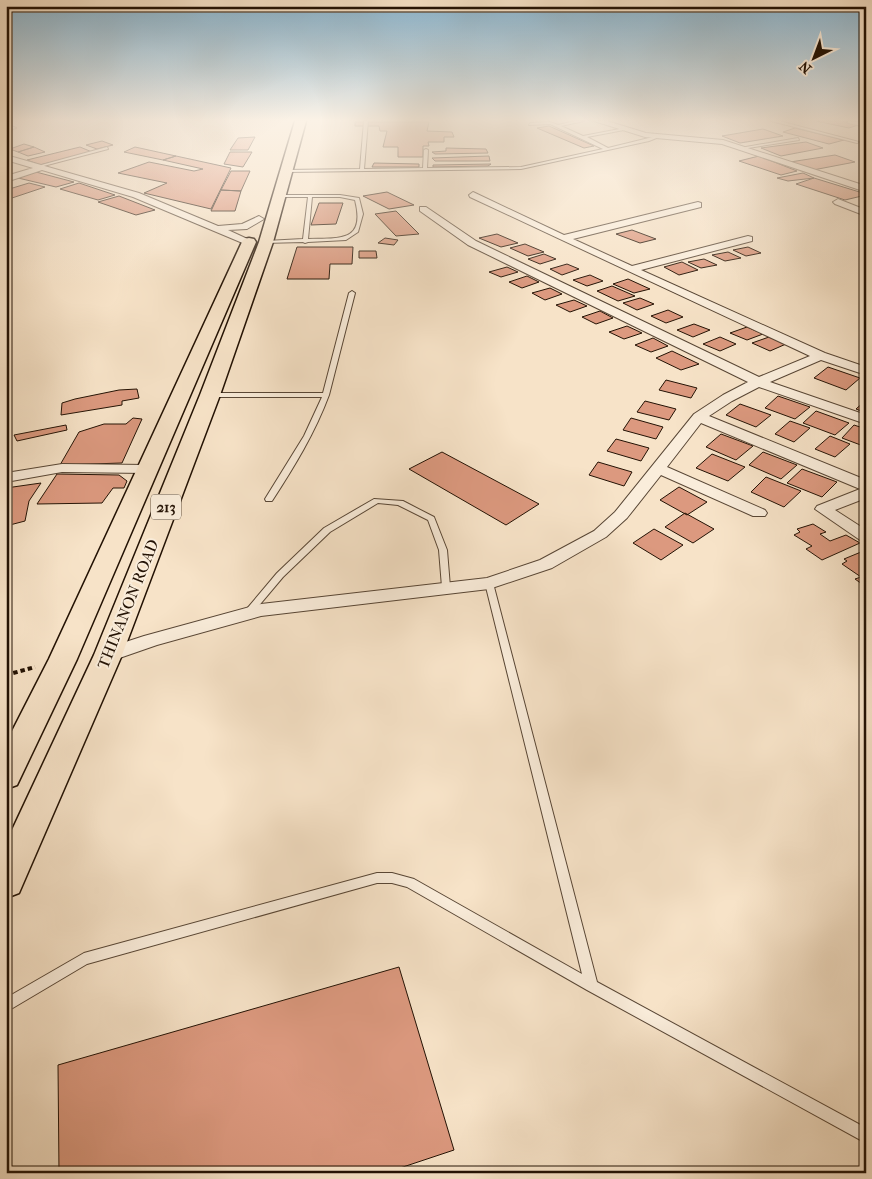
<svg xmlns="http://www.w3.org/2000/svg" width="872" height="1179" font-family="'IM FELL French Canon',serif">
	<rect width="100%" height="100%" fill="#f7e3c8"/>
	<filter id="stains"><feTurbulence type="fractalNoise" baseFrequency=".004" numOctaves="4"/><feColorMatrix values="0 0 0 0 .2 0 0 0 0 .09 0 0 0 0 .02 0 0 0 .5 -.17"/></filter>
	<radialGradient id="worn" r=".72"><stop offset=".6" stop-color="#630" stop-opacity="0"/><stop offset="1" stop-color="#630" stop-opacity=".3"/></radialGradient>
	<path fill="#dc997f" stroke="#231204" d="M816,121H842L858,125L849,128Z
		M355,122H429L427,131L452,132L454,137H444V142H428L429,146H423V157H398V147H383L387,131H380L379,126H355Z
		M549,126L594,146L584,148L537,128Z
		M795,128L844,140L829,144L783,132Z
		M763,129L783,136L740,143L722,136Z
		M255,137L248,150H230L238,138Z
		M102,141L113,145L97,149L86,145Z
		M806,142L823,148L781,156L761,148Z
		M24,144L34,147L18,152L10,149Z
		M34,147L45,152L28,156L18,152Z
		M80,147L92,152L40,165L27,160Z
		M135,147L176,156L163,160L124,152Z
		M446,148L486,149L488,153L435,154L432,152L446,151Z
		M230,152H252L243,167L224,164Z
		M835,155L855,162L813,170L790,162Z
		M176,156L231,168L211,209L144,193L167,183L118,173L149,162L194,171L203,169L163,160Z
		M489,156L490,161H435L432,158Z
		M759,156L797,171L781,175L739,161Z
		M374,163L419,164V167H372Z
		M491,164L488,166L433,167V165Z
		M231,171H250L241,191L221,190Z
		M36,172L74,182L56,187L18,178Z
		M803,173L814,178L788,181L777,178Z
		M814,178L866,194V195L845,200L796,184Z
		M29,183L45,187L6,200V190Z
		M79,183L115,195L98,200L60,189Z
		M221,190L241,191L235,211H211Z
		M387,192L414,205L389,209L363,196Z
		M119,196L155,210L136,215L98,202Z
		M319,203H343L336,224L311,225Z
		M396,211L419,234L396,236L375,214Z
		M632,230L656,239L640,243L616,234Z
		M497,234L518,243L501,247L479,238Z
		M385,238L398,240L394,245L378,243Z
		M525,244L544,252L528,256L510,248Z
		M297,247H353L352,264H330L329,279H287Z
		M748,247L761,253L746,256L733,250Z
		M359,251H376L377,258H359Z
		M728,252L741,258L725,261L712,255Z
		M544,254L556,259L540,264L528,259Z
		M704,259L717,265L701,268L688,262Z
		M682,262L698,270L679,275L664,267Z
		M567,264L579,269L562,275L550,269Z
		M507,267L518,272L501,277L489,272Z
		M590,275L603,281L587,286L573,280Z
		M527,276L539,282L522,288L509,282Z
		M628,279L650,289L634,293L613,284Z
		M612,286L635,296L618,301L597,291Z
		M550,288L562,294L545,300L532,293Z
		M640,298L654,304L637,310L623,303Z
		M574,300L587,306L570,312L556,305Z
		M668,310L683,317L666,323L651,316Z
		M600,311L613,318L596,324L582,317Z
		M694,324L710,330L693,337L677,330Z
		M627,326L642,333L624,339L609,332Z
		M747,327L763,334L747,340L730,333Z
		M720,337L736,344L720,351L703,344Z
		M769,337L786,344L770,351L752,343Z
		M653,338L668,346L651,352L635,345Z
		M672,351L699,364L681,370L656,358Z
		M828,367L860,378L846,390L814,378Z
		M666,380L697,388L691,398L659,390Z
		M137,389L139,398L122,401V405L61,415L62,403L75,399L119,390Z
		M778,396L810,407L795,419L765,408Z
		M866,400V413L856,409Z
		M645,401L676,409L669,420L637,412Z
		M740,404L771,415L756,427L726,415Z
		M816,411L849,423L835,435L803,423Z
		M133,418L142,419L122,463L60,465L79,432L104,424H126Z
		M631,418L663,427L656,439L623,430Z
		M790,421L810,428L794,442L775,434Z
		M66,425L67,430L17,441L14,435Z
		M854,425L866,429V447L842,438Z
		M721,434L753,446L736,460L706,447Z
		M830,436L850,444L835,457L815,449Z
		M616,439L649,448L641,461L607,451Z
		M442,452L539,504L506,525L409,469Z
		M763,452L797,465L781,479L749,465Z
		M712,454L745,467L728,481L696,468Z
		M598,462L632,472L624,486L589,475Z
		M802,469L837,482L822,497L787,483Z
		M57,474L119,475L127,481L124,488H113L102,503L37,504Z
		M766,477L801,491L784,507L751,492Z
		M41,483L29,501L25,521L6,526V488Z
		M679,487L707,502L687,515L660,500Z
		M685,513L714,529L693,543L665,527Z
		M813,524L826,532L820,534L830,541L846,535L860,543L822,560L806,549L812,546L794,535L800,532L797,529Z
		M654,529L683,545L661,560L633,543Z
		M861,552L866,556V587L855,579L861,577L842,564L847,561L844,559Z
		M399,967L454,1150L385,1173H59L58,1065Z"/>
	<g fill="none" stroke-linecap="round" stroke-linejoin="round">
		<g stroke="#584635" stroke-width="2">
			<path id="service" d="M364,121H368L364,169L423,168L424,150L426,149L428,150L427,168L521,167L603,149L550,124L529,125L530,123L550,122L558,125L575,121H584L561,126L583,136L625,128L624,130L587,137L608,148L657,136L659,137L649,141L521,169L285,172L283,171L285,170L360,169Z
				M771,121H779L859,142L857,143Z
				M798,138L799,140L742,149L740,148Z
				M107,147L108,149L36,168L34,167Z
				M276,195H340L359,198L363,214L358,232L346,240L308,242L305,243L303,242L264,243V241H266L303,239L308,197H278ZM312,197H340L355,200C366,243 339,238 308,239Z
				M352,291L355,293L329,395C315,433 294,467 272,501H266L265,499L304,436L322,397H210L207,395L210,393H323L349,293Z
				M374,499L403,501L434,517L447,550L450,587L449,589L446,590L442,587L439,550L428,520L398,505L378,503L330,532L283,577L251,615H245L243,613L245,611L277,573L324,528Z
				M489,580L493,583L597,982L866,1128V1143L587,990L407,887L392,883H377L87,964L6,1012V998L84,953L377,873H392L414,879L582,974L485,583Z"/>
		</g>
		<g stroke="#584635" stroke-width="2">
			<path id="minor" d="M594,121H607L646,133L723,140L866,186V192L722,144L645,137Z
				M848,121L866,123V127L848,123Z
				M6,124L16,128L6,131Z
				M6,155L139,193L218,226L242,224L259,216L264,219L247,229L228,230L254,242L253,244H245L133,197L42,170L6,182V176L33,168L6,160Z
				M473,192L564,235L698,202L701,203V207L573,239L632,266L748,236L752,237V241L641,270L825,353L866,367V375L821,360L770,382L866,415V424L759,387L732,401L709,416L866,480V498L835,510L866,530V542L860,540L815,509L817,506L860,489L701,423L667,467L765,510L767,513L765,516H753L661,475L627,518L606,537L552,568L489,589L261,616L157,645L108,662L101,660L99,655L101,650L144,636L261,604L487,578L540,560L594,531L615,512L694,414L723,395L748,382L468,245L420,211V207H426L476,241L759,377L810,356L470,197L469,195Z
				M838,199L866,210V216L835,204L833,202Z
				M62,464L147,465L152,466L154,469L152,472L147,473L62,472L6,482V473Z"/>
		</g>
		<g stroke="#231204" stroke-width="3">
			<path id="primary" d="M295,121H306L273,242L220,395L122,655L19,893L6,898V843L94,655L200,395L259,242Z
				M249,238L254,239L256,242L77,659L17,785L6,789V743L49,659L242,242L244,239Z"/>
		</g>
		<path stroke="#231204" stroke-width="4" stroke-dasharray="4.5 3" stroke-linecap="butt" d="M6,675L35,667"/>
		<use href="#service" fill="#faeddb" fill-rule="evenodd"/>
		<use href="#minor" fill="#faeddb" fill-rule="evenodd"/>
		<use href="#primary" fill="#f7e3c8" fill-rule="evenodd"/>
	</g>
	<linearGradient id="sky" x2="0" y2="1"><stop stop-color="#8ab8d4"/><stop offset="0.42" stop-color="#fbf2e6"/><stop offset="1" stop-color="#fbf2e6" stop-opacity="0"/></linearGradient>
	<rect width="872" height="286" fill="url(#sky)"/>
	<g text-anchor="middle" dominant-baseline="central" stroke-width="4" stroke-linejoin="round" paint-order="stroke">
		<rect fill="#faeddb" stroke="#645444" stroke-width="1" x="151" y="494.5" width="30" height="25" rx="4"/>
		<g font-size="15" font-weight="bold" fill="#231204">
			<text x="166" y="507">213</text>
		</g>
		<g font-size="16" fill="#231204" stroke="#faeddb">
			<text transform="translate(128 604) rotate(-68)">THINANON ROAD</text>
		</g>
	</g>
	<rect width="872" height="1179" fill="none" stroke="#f7e3c8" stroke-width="25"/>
	<rect x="8" y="8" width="857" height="1164" fill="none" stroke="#231204" stroke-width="2.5"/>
	<rect x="12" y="12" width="847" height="1154" fill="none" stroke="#231204"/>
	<g transform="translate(814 58) rotate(222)" stroke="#faeddb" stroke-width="4" paint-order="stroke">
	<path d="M0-4L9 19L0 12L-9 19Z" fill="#231204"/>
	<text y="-8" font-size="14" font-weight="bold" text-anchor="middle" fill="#231204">N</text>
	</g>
	<rect width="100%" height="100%" filter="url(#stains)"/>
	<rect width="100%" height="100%" fill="url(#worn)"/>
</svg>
